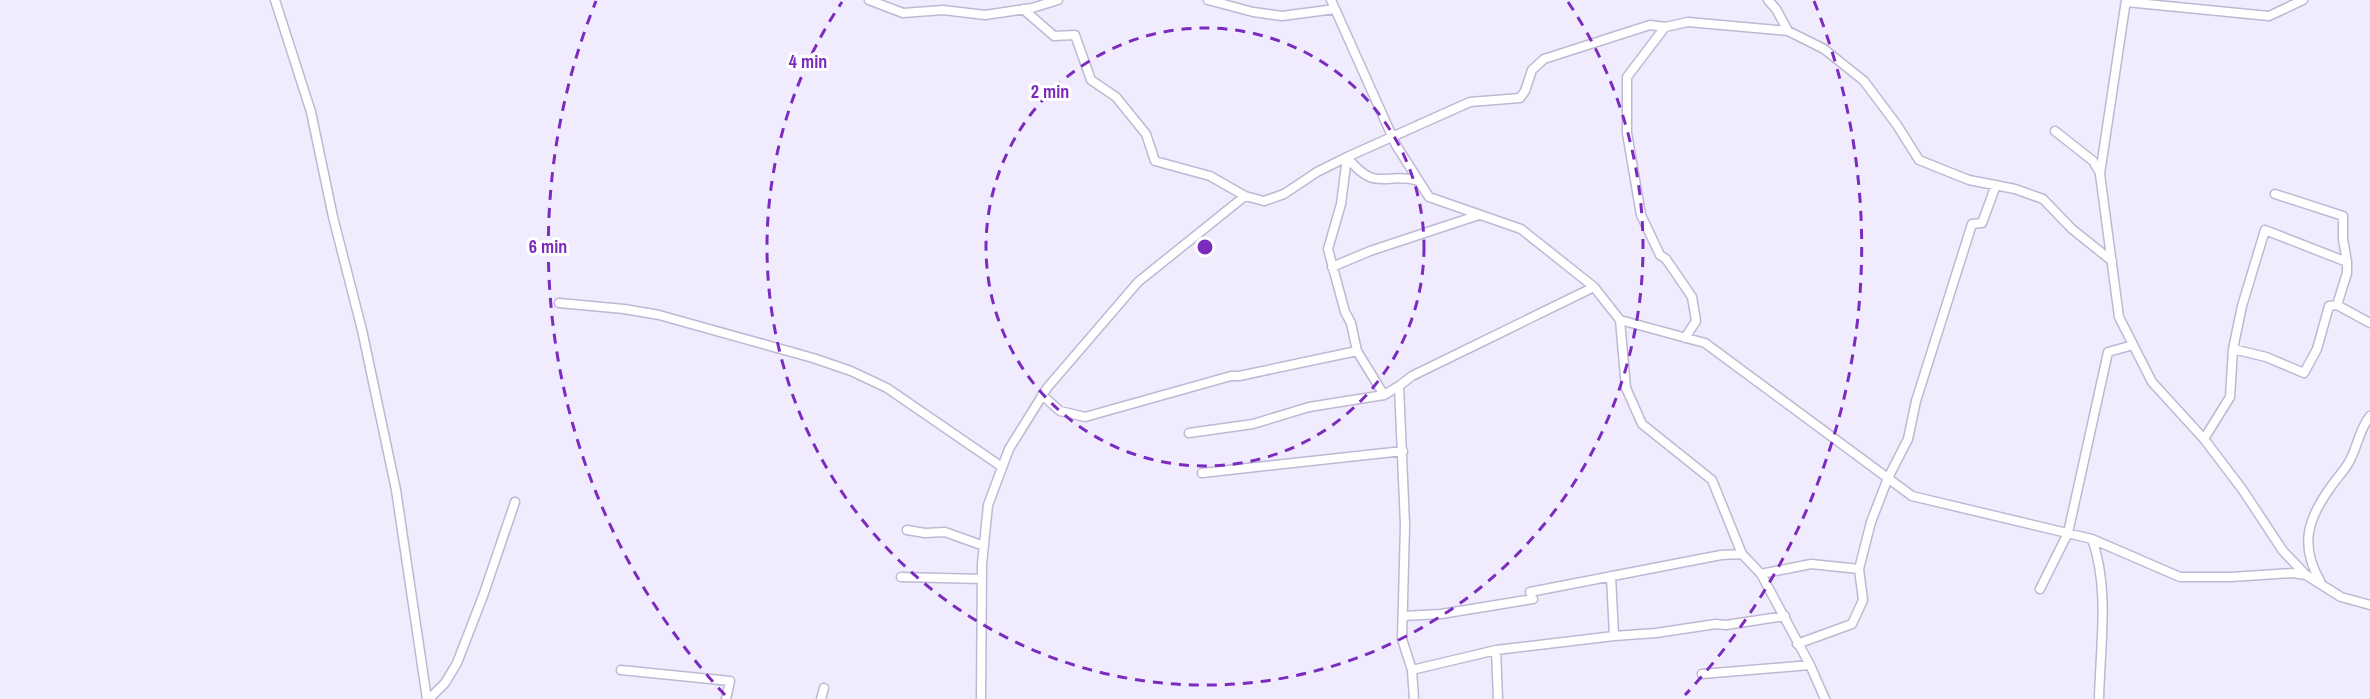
<svg xmlns="http://www.w3.org/2000/svg" width="2370" height="699" font-family="'Archivo Narrow',sans-serif">
	<rect width="100%" height="100%" fill="#f0ecfd"/>
	<g fill="none" stroke-linecap="round" stroke-linejoin="round">
		<g stroke="#bfb8d4" stroke-width="11">
			<path id="street" d="M275,0L311,112L333,217L362,330L396,490L427,699
				M869,0L903,13L943,10L985,15L1032,8L1058,0
				M1208,0L1253,12L1282,16L1335,9
				M1331,0L1396,145L1429,197L1521,229L1594,287L1620,320L1705,343L1912,496L2092,539L2180,577H2231L2292,573L2306,575
				M1768,0L1776,9L1788,31L1824,49L1864,81L1897,125L1919,160L1969,180L2015,189L2043,199L2072,229L2112,261
				M2126,0L2100,174L2119,317L2152,382L2204,439L2242,489L2283,551L2306,575L2341,597L2370,605
				M2126,2L2269,16L2303,0
				M1023,9L1054,36L1075,35L1091,80L1116,97L1146,134L1155,161L1210,176L1245,196L1264,201L1284,194L1317,172L1347,157L1470,102L1520,98L1525,91L1532,70L1544,59L1650,25L1665,27
				M2055,131L2093,161L2100,173
				M2275,194L2343,216V239L2347,262
				M1332,267L1370,251L1479,215
				M559,303L624,309L659,315L813,358L851,371L887,388L1002,467
				M1620,320L1626,388L1642,424L1712,480L1742,554L1761,574L1810,665L1825,699
				M1685,338L1696,321L1692,297L1666,259L1660,255L1641,215L1627,133V77L1665,27L1688,22L1788,31
				M2233,349L2242,306L2265,230L2347,262V273L2337,305
				M1042,395L1060,411L1085,417L1231,376H1239L1357,351
				M1384,395L1357,351L1351,323L1345,312L1328,249L1341,204L1347,157C1376,194 1385,171 1419,181
				M1189,433L1253,424L1309,407L1384,395L1399,386
				M2204,439L2230,397L2233,349L2266,357L2304,373L2317,349L2329,306L2337,305L2370,323
				M1202,473L1403,451
				M907,530L925,533L945,532L984,546
				M2092,539C2110,589 2100,647 2099,699
				M1761,574L1811,564L1859,569
				M1611,576L1614,636L1656,633L1716,624L1726,625L1785,616
				M901,577L982,579
				M2320,581C2300,546 2307,520 2330,488C2336,479 2344,471 2349,462C2358,446 2358,432 2370,416
				M2040,589L2068,533L2108,352L2133,345
				M1530,592L1721,555L1742,554
				M1403,616L1441,614L1533,599
				M1797,644L1852,624L1863,600L1859,569L1871,522L1888,478L1908,439L1916,401L1972,224L1982,223L1996,185
				M1496,650L1498,699
				M621,670L730,681L726,699
				M1412,670L1496,650L1614,636
				M1702,674L1810,665
				M429,699L445,683L457,663L483,596L515,502
				M821,699L824,688
				M981,699L982,564L988,505L1009,449L1047,388L1138,282L1245,196
				M1414,699L1412,670L1402,639L1405,525L1399,386L1412,376L1594,287"/>
		</g>
		<use href="#street" stroke="#fff" stroke-width="8"/>
	</g>
	<g fill="none" stroke="#7b2cbf" stroke-width="3" stroke-dasharray="10 8">
		<circle cx="1205" cy="247" r="219"/>
		<path d="M1568 2A438 438 0 1 1 842 2"/>
		<path d="M725 695A657 657 0 0 1 596 1M1814 1A657 657 0 0 1 1685 695"/>
	</g>
	<circle cx="1205" cy="247" r="9" fill="#7b2cbf" stroke="#fff" stroke-width="3"/>
	<g font-size="18" text-anchor="middle" font-weight="bold" fill="#7b2cbf" stroke="#fff" stroke-width="6" stroke-linejoin="round" paint-order="stroke">
		<text x="808" y="68">4 min</text>
		<text x="1050" y="98">2 min</text>
		<text x="548" y="253">6 min</text>
	</g>
</svg>
